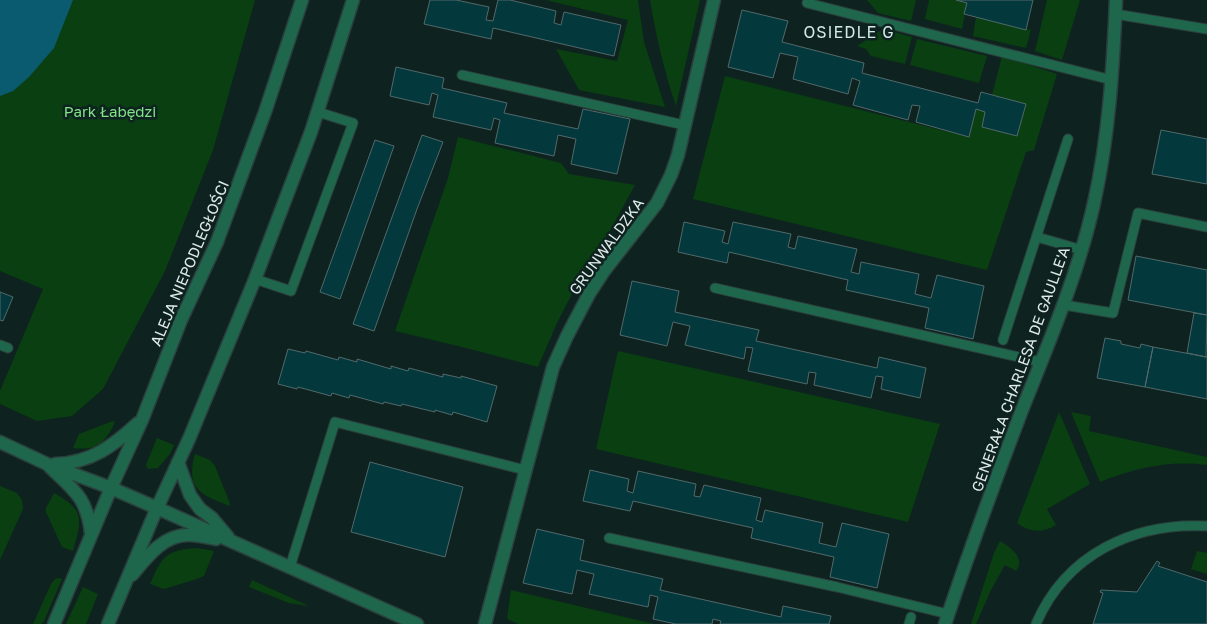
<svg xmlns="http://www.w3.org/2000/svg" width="1207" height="624" font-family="'Golos Text',sans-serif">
	<rect width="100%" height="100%" fill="#0e2320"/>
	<path fill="#093f11" d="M0,0H255L213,150L165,271L103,389L72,416L37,421L0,404V391L43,289L0,271Z
		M546,0H638L644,42L665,107L579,90L556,49L617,61L628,20Z
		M650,0H700L676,106C664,71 656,36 650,0Z
		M867,0H916L911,21L878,13Z
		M929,0H956L967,3L962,29L925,19Z
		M1047,0H1080L1062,60L1035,51Z
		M976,17L1031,30L1026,48L973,36Z
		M883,29L912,37L905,64L871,56L866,49L857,46Z
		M917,39L987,56L979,83L910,65Z
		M1002,56L1057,74L1034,150L1026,152L987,270L693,199L725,76L969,137L976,109L985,112L982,127L1017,136L1025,104L992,95Z
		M458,137L561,163L569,174L635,185L593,262L573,292L557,323L538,367L466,348L395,331L448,178Z
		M618,351L940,424L908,522L596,449Z
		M1059,412L1090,484L1047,509L1056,525C1043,533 1030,533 1017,523Z
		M1071,412L1091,416L1089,431L1207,457V465C1171,460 1134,468 1100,482Z
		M113,421L115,422C105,443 98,451 73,448L79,434Z
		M157,438L174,445L170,454L158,468L148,469L146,465Z
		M195,454L210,460L215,466L229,501L230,506C201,495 185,489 195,454Z
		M0,486L17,493L22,500L23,509L0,560Z
		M54,493C85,510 82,519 73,551L62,547L46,512V508Z
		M1000,541C1011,547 1026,559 1016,571L1005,565L991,590L976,624H971L994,553Z
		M197,548L214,551L204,576L197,579L164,589L150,584C162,557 165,550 197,548Z
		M1197,551L1207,553V574L1191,569Z
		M58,578L62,579L44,621L41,624H33L51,584L55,579Z
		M252,580L307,605V606L289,603L249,587Z
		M83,587L98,594L86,624H66Z
		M511,590L654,624H518L507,619Z"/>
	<path fill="#0a5b6f" d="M0,0H73L54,48L29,77L13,91L0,96Z"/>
	<path fill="#03383c" stroke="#52696b" d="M430,0H456L489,7L486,20L493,21L498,0H510L556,11L554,23L561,25L564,12L621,25L614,56L493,28L491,39L424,24Z
		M956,0H1033L1026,30L964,14L967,3Z
		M742,10L788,21L782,42L864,63L862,73L978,103L981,92L1026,104L1017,136L982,127L985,112L976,109L969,137L916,122L920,106L912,105L908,120L853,105L860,81L852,78L848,94L793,79L798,57L780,53L773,78L728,67Z
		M396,67L444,78L442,88L507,103L504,113L578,129L583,109L630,119L617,174L571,164L576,139L558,135L554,156L495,143L500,120L494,118L491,130L433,117L438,95L432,93L429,105L390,96Z
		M1161,130L1207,139V184L1152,174Z
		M422,135L443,142L417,209L374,331L353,324Z
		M375,140L394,146L340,299L320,292Z
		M684,222L725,231L722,242L728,244L733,222L791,234L788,247L795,249L798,236L857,249L851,272L859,274L861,262L919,274L915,294L931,298L937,275L984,286L973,339L925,328L929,308L846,290L848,280L729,252L727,263L678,252Z
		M1136,256L1207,270V315L1128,300Z
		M632,281L679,291L675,312L759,330L756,341L877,368L879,357L926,368L920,398L881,389L883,377L876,376L871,398L814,385L816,373L809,372L807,384L748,371L753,348L746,347L744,359L685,345L690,326L673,322L667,346L620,335Z
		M0,292L13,297L3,321L0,320Z
		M1194,313L1207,315L1206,357L1187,353Z
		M1105,338L1121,341V344L1140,348L1141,344L1153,347L1145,387L1097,378Z
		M1153,347L1207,357V399L1145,387Z
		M288,349L305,353L306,351L338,360L339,357L357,362V359L391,369V366L408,371L409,368L443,377V374L461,378V376L497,386L487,422L453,412L452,415L435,410V412L402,404L401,406L384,402L383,404L350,395L349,398L332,393L331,396L298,387L297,389L278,384Z
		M370,462L463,487L445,557L351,532Z
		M590,470L629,479L627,491L633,493L638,471L696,484L694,496L700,497L704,485L761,498L756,520L762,522L765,510L823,523L819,543L836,547L842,523L889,534L877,588L830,577L834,557L751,538L753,528L633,501L630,511L583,501Z
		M537,529L584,540L580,560L663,579L660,590L781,617L783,606L831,616L829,624H720L721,621L713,619L712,624H676L653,619L658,597L650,595L648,607L589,594L594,574L577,570L572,594L523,583Z
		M1157,561L1160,563L1158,566L1207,582V624H1093L1103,593L1100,592L1101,590L1137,592Z"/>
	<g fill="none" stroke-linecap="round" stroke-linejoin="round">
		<g stroke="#2b3f3c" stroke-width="11">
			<path id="service" d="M807,3L1112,80
				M1115,14L1207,29
				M462,75L684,125
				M1037,237L1082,250
				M255,279L291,291L353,123L318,112
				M715,288L1041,362
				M1064,305L1113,313L1138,213L1207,227
				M1003,340L1068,139
				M0,345L8,348
				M609,538L837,587L948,614
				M290,567L335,422L525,470
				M909,624L911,617
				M1036,624C1066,554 1134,522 1207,526"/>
		</g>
		<g stroke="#2b3f3c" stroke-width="15">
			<path id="minor" d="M485,624L553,367L567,336L589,294L604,271L657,203L671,175L678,155L714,0
				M945,624C969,552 995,481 1022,410C1049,342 1078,275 1094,203C1109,136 1113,68 1116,0"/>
		</g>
		<g stroke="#2b3f3c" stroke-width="15">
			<path id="tertiary" d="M0,442L47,464L111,488L157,508L417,624
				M178,462L190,495L200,509L212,518L228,537
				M55,464C91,463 113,446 138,423
				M50,467C74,490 87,498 91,533
				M132,575C147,557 163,535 188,535C197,535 207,537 216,539
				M54,624L111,488L142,420L181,320L217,242L265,112L302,0
				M108,624L157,508L189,439L255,279L311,132L353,0"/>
		</g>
		<use href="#service" stroke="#1e674c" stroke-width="9"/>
		<use href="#minor" stroke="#1e674c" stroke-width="12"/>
		<use href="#tertiary" stroke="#1e674c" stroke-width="12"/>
	</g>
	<g text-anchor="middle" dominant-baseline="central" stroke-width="5" stroke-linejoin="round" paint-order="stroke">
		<g font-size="15" fill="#81e486" stroke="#0e2320">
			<text x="110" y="111">Park Łabędzi</text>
		</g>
		<g font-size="15" fill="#dfebe9" stroke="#0e2320">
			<text transform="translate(606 246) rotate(-54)">GRUNWALDZKA</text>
			<text transform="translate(189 263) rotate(-67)">ALEJA NIEPODLEGŁOŚCI</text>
			<text transform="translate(1020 369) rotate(-70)">GENERAŁA CHARLESA DE GAULLE'A</text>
		</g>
		<g font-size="16" letter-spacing="1" fill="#d1ebe6" stroke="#0e2320">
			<text x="849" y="32">OSIEDLE G</text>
		</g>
	</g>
</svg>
